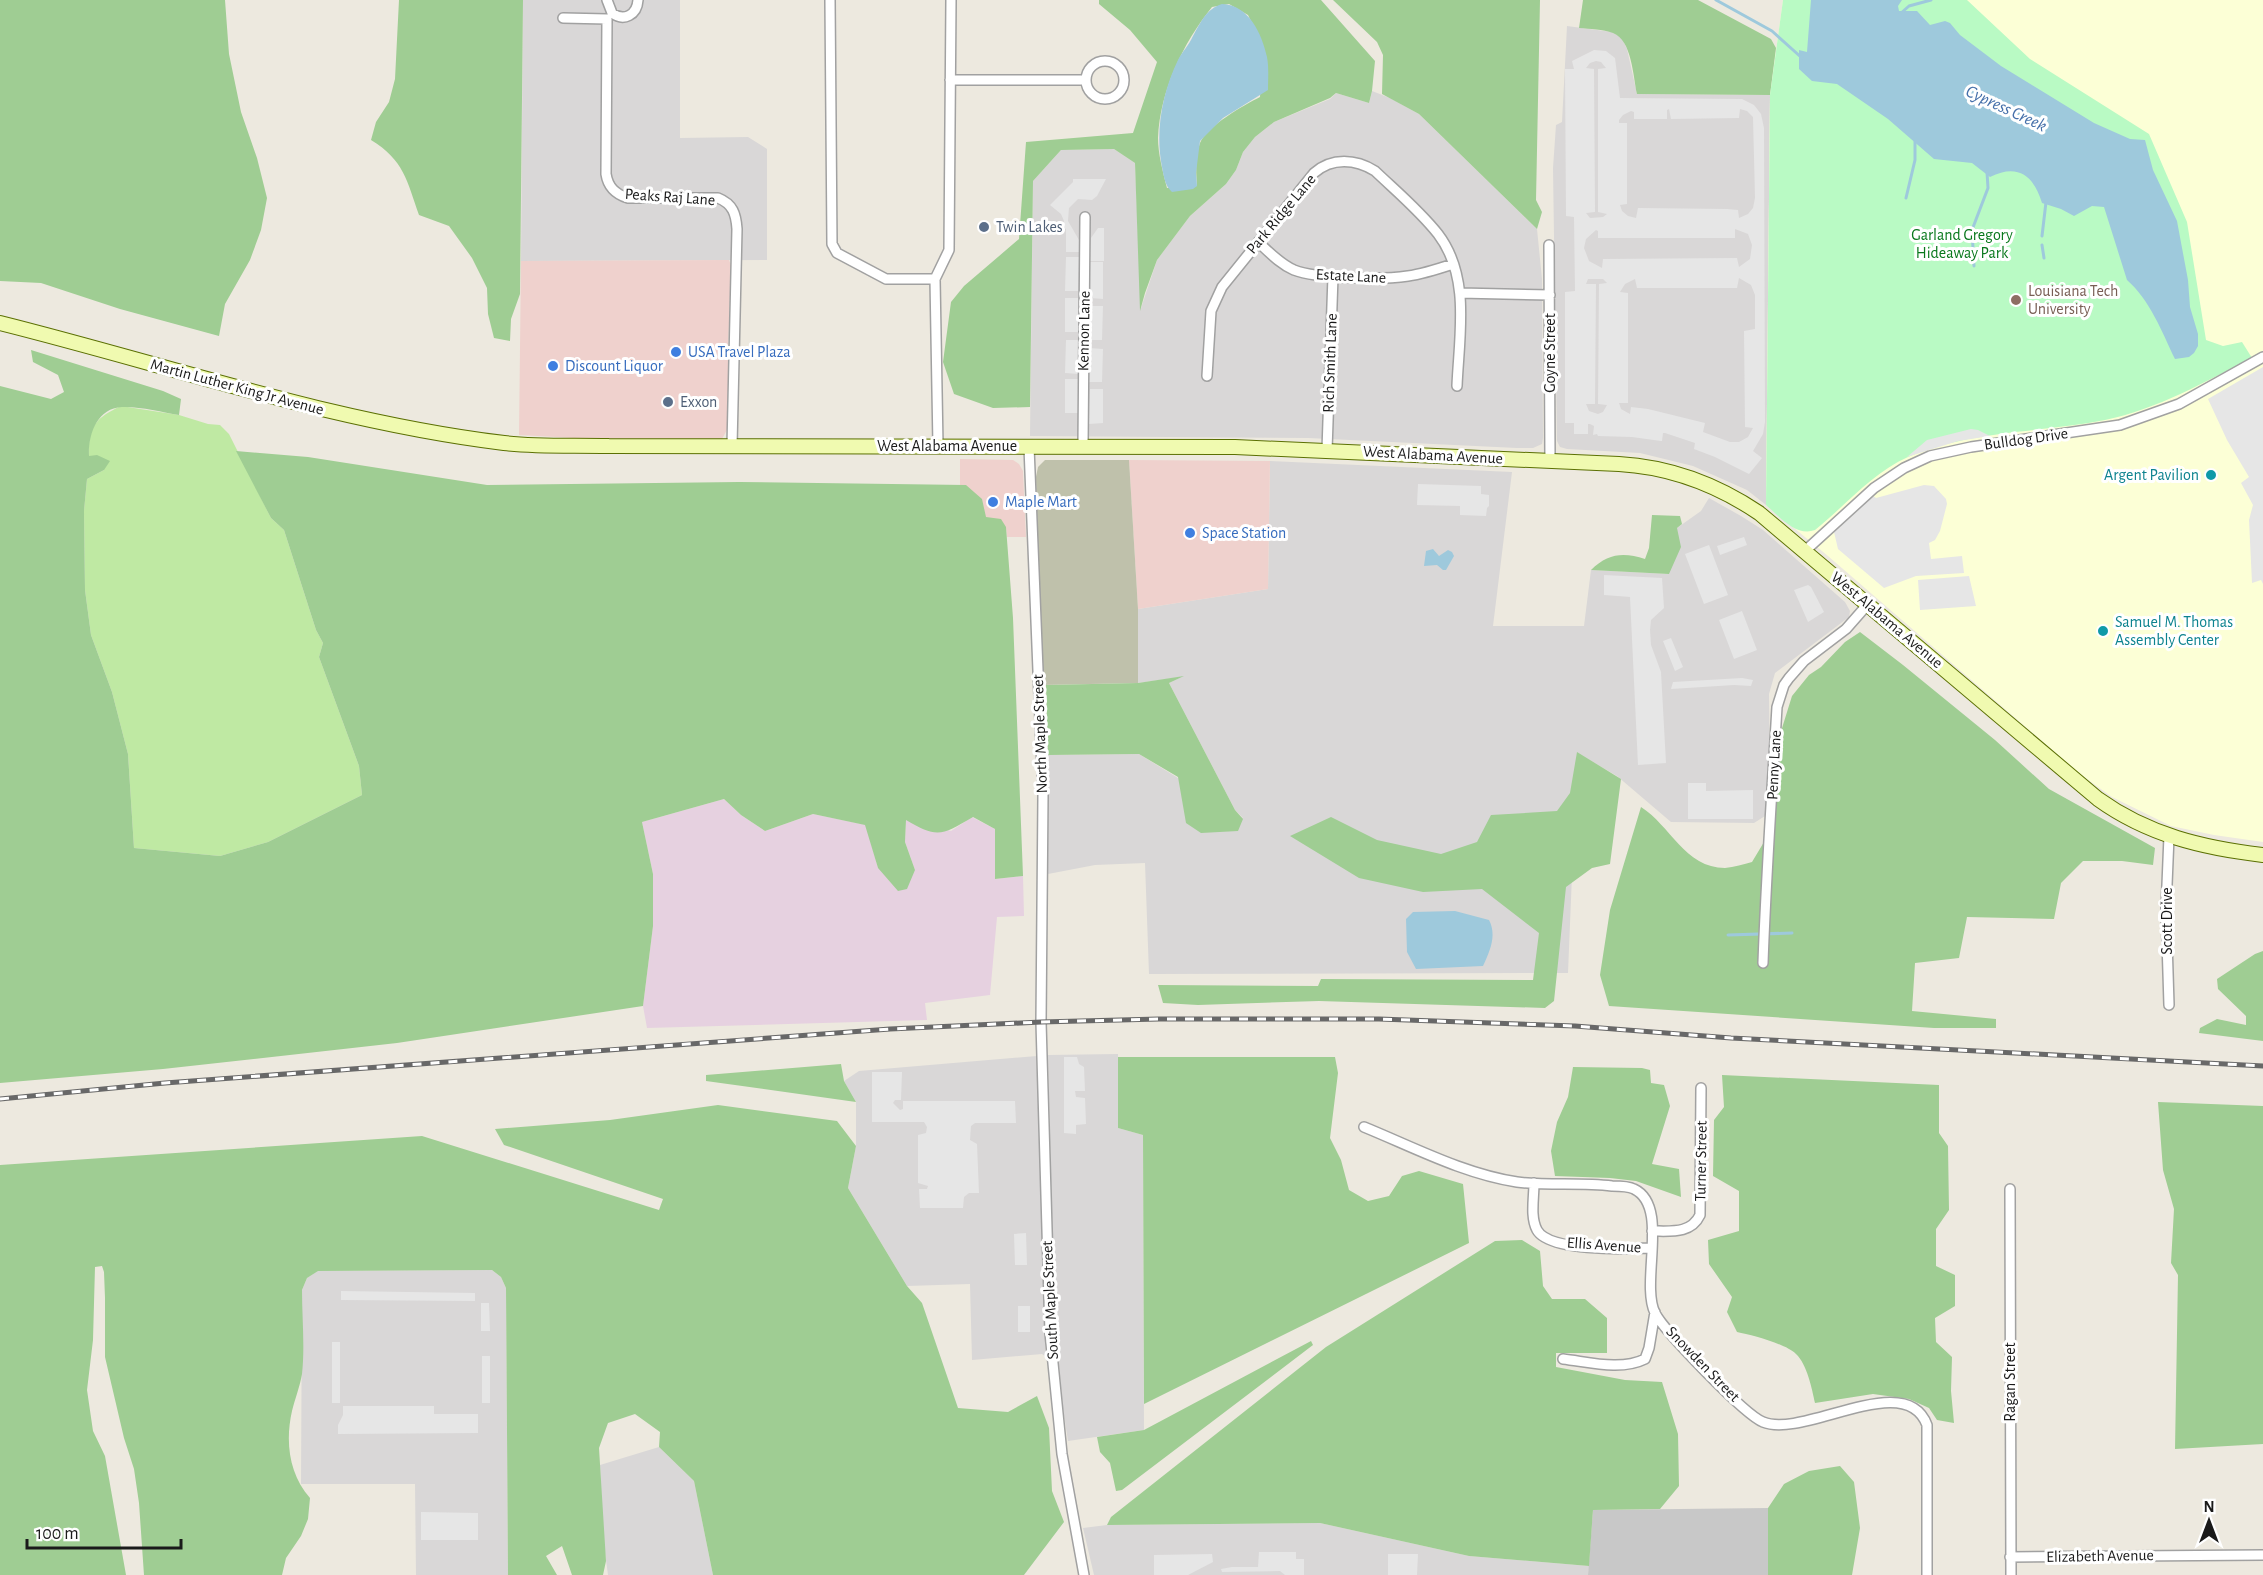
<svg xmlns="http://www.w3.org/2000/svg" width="2263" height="1575" font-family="'Alegreya Sans',sans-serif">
	<rect width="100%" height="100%" fill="#ede9df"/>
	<path fill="#d9d7d7" d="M523,0H680V138L748,137L767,149V260L521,261Z
		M1567,26L1612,32L1622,38L1627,49L1637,94L1770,95L1766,505L1747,490L1693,466L1640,453L1567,449L1560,447L1557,441L1553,168L1556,125L1562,122Z
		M1372,91L1390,98L1419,114L1537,229L1542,279L1543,438L1542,444L1533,448H1517L1308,438L1030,436L1033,181L1061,150L1114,149L1135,163L1141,308L1157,260L1190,216L1226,184L1236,170L1243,152L1255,137L1274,122L1330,99L1336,93L1369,103Z
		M1270,461L1512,472L1493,626H1584L1591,570L1669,574L1677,528L1701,511L1709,498L1741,516L1763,530L1845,602L1850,611L1849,617L1775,673L1769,694L1770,793L1765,816L1754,823L1671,822L1617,776L1577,753L1568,973L1149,974L1145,863L1095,865L1048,874L1044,755L1139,754L1243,818L1235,810L1169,683L1181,677L1138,683V609L1268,589Z
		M1118,1054V1128L1143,1135L1144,1430L1068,1441L1063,1409L1054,1312L1048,1055Z
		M1037,1056L1046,1357L1042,1354L972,1360L970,1284L907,1286L848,1188L856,1146V1102L844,1081L859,1071Z
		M492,1270L501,1277L506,1288L508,1575H416L415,1484H301L302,1290L307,1278L317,1271Z
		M659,1447L694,1481L713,1575H608L603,1537L600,1465Z
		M1320,1523L1469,1556L1589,1566L1588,1575H1094L1083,1528L1107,1525Z"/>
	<path fill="#efd1cd" d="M729,260L731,265L728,351V428L722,439L609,440L519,435L521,261Z
		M960,459L1013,460L1019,464L1023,471L1026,537H1007L1006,527L986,518L966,486L960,485Z
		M1129,460L1270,461L1268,589L1138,609Z"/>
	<path fill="#e6d1e0" d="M724,799L741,815L765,831L813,814L866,825L878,868L915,870L905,842L906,819L951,831L972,817L995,829V879L1023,876L1024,916L997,917L990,995L925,1003L927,1020L647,1028L643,1006L653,926V874L642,822Z"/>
	<path fill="#fcffd6" d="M1783,0H2263V842L2214,835L2171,826L2112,797L2080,774L1828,556L1766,505L1770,95Z"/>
	<path fill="#c8c8c8" d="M1768,1508V1575H1588L1593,1510Z"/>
	<path fill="#bfc1ab" d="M1045,460H1129L1138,609V683L1042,685L1036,477L1038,467Z"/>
	<path fill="#bfe9a3" d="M121,406L179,415L208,424L220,425L229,434L271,518L284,530L316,630L323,643L319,657L359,766L362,795L268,842L220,856L134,848L128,754L112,692L91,635L85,590L84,511L87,479L104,470L89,456C88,427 95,418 121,406Z"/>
	<path fill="#9fcd93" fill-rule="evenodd" d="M0,0H225L229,54L241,112L257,158L267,198L261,230L250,260L225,304L219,336L120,309L41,283L0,281Z
		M399,0H523L520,294L511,319L510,341L494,338L488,314L487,288L472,258L449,226L419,215C407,181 404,160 371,140L376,122L389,102L395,79Z
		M1099,0H1321L1375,61L1372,91L1369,103L1336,93L1330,98L1274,122L1255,137L1243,152L1236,170L1226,184L1190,216L1157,260L1145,293L1140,311L1135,163L1114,149L1061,150L1033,181L1030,407L993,408L954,394L943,362L951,302L964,286L1019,239L1026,142L1133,133L1157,62L1130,30L1099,4ZM1229,4L1248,15L1263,46L1260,97C1244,105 1207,126 1200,143C1195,156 1196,173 1197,186L1167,188C1163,172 1158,154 1158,138C1160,91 1183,43 1212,7Z
		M1333,0H1540L1536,200L1542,212L1537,229L1419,114L1382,94L1383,55L1377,42Z
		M1583,0H1698L1771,39L1776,48L1770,95L1637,94C1633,76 1632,40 1613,33C1603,29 1590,29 1579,28Z
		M31,350L163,391L181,399L179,415C162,412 138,406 122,407C97,408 88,435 89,456L97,455L110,461L104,470L87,479L84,511L85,590L91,635L112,692L128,754L134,848L220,856L268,842L362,795L359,766L319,657L323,643L316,630L284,530L271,518L236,451L308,457L487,485L739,482L966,485L982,499L986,517L1001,519L1006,527L1013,618L1023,876L995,879V829L973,817C942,835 938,839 906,820L905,842L915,870L907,889L898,891L878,868L865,825L813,814L765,831L741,815L724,799L642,822L653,874V926L643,1006L397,1043L163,1069L0,1083V386L51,399L64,392L58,375L33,362Z
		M1652,515L1680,516L1682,524L1677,528L1681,547L1669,574L1591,570C1608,553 1624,552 1645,559L1649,548Z
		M1860,632L1903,665L1995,740L2049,789L2155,848L2153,865L2122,861H2083L2061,883L2054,919L1967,917L1959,958L1915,963L1912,1011L1996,1019V1028H1934L1609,1006L1600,975L1610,910L1641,807C1670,825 1685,868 1725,868C1734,867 1744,864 1752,862L1767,837L1774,816L1778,741L1792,696L1809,675L1821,667L1845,642Z
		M1184,676L1169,683L1235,810L1243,819L1238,831L1201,833L1186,823L1178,777L1139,754L1048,755L1046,685L1138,683Z
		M1577,752L1621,779L1610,864L1592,868L1566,887L1554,1001L1545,1008L1319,1001L1198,1005L1163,1003L1158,985L1318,986L1321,979L1533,980L1539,933L1482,889L1423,892L1359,878L1290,836L1331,817L1377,840L1441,854L1477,842L1491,815L1557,811L1570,793Z
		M2263,951V1041L2199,1033L2200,1028L2217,1019L2246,1025V1016L2218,989L2217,979L2255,954Z
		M1118,1057H1335L1338,1073L1330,1138L1341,1160L1349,1190L1368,1201L1389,1196L1402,1176L1419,1171L1463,1184L1469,1243L1144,1404L1143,1135L1118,1128Z
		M841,1064L844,1081L856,1102L706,1081V1075Z
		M1573,1067L1642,1068L1650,1070L1651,1083L1664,1085L1670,1106L1652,1164L1679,1169L1681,1197L1636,1181L1610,1178L1555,1176L1551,1151L1557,1122L1568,1097Z
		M1722,1075L1939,1085V1133L1948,1146L1949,1210L1936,1229V1266L1955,1275V1306L1935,1318L1936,1342L1952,1357L1951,1391L1954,1423L1937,1420L1929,1408L1909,1399L1873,1394L1815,1403C1812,1389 1807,1364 1796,1354C1786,1344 1752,1335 1737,1332L1727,1312L1732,1297L1709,1264L1708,1240L1739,1231V1191L1713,1176L1714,1120L1724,1107Z
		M2158,1102L2263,1106V1444L2175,1449L2178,1275L2171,1263L2174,1209L2163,1170Z
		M718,1105L837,1121L856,1146L848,1188L907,1286L922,1303L958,1408L1008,1412L1037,1396L1049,1428L1052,1491L1064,1522L1024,1575H713L694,1481L659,1447L660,1432L635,1414L608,1423L599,1448L606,1561L603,1575H572L562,1546L546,1556L557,1575H508L506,1288L501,1277L492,1270L318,1271L307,1278L302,1290C302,1318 305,1347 302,1374C300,1386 295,1399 292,1411C285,1442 289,1474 310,1498L308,1519L301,1536L286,1558L282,1575H144L139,1503L134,1469L124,1438L105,1357V1298L104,1272L102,1266L95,1267L93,1340L87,1390L93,1431L105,1456L126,1575H0V1165L422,1136L659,1210L663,1199L504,1145L495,1129L610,1120Z
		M1522,1240L1540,1251L1543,1286L1552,1299H1585L1607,1318V1353H1556V1367L1625,1380L1662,1382L1678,1434L1679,1486L1660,1509L1593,1510L1589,1566L1469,1556L1320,1523L1107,1525L1111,1517L1326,1347L1495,1241Z
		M1311,1341L1313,1345L1122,1490L1116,1491L1110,1463L1100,1452L1097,1437L1144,1430Z
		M1840,1466L1854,1482L1860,1528L1852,1575H1768V1508L1784,1484L1809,1471Z"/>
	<path fill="#b9fac4" d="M1783,0H1967L2030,59L2149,134L2187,222L2206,340L2223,346L2242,342L2252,358C2204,382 2158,409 2105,420C2040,433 1969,430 1908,457C1872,473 1845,506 1815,530C1796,537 1779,516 1766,505L1770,95Z"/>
	<path fill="#e6e6e6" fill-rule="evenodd" d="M1594,50L1606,51L1615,58L1620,98L1742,99L1754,105L1761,114L1764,128L1765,422L1763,434L1753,451L1762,458L1749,474L1715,457L1694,449L1695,443L1665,433H1663L1662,441H1661L1632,437L1598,436L1597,434L1593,435L1594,426L1590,424H1588V434H1574V423H1565V292L1575,291L1574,217L1566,216L1565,69H1574L1572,61ZM1596,61L1601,62L1606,68L1598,69V212L1607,214L1603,217L1590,218L1586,213L1595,212L1594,69L1586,68L1590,63ZM1669,109L1671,119L1739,118L1740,109L1747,111L1753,117L1755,198L1753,208L1748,214L1739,218L1738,210L1727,209L1638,208L1636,218L1628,216L1622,211L1620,205L1627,204V123H1619V120L1623,115L1631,111L1634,112V119H1667V110ZM1735,229L1748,234L1752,245L1750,259L1739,267L1737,258L1603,259L1602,268L1589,261L1584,248L1586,239L1596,230L1598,231V238H1735ZM1739,278L1751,285L1755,295V329L1744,331L1745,427L1753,428L1748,437L1739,442H1730L1703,432L1705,423L1648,409L1631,407L1630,414L1621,409L1619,403H1628V293L1620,292L1625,284L1635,279L1637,288H1737ZM1588,279H1603L1607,283L1599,284L1598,404L1607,405L1603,412L1598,414L1589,411L1586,404H1595L1596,284H1586Z
		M1073,179H1106L1097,196L1092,200L1078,199L1069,208L1068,221L1079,240V252H1066V229L1064,228V221L1061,214L1050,205L1073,182Z
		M1098,228H1104V261H1090L1091,238Z
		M1066,257H1079L1078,291H1065Z
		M1090,262H1103V299L1090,298Z
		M1065,298H1078V332H1065Z
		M1090,306H1103L1102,340H1089Z
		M1066,340H1079L1078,374L1065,373Z
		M1090,348L1103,349L1102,382H1089Z
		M2263,367V584L2261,580L2252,583L2249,520L2253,505L2241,483L2249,477L2227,440L2208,399Z
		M1065,379H1078V413H1065Z
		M1090,389H1103V423L1089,424Z
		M1971,429L1978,430L1990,436L1958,441L1907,457L1927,440Z
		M1418,484L1481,486V494L1489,495V506L1487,508L1486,516L1460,515V506L1417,505Z
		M1924,485L1934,486L1946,499L1947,504L1940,531L1935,540L1929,543L1931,559L1962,556L1964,573L1916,576L1884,588L1838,549L1834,532L1873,496L1876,498Z
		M1744,537L1747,545L1720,555L1717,546Z
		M1709,545L1728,595L1704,604L1685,554Z
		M1604,575L1662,578L1664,608L1651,620L1650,630L1651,645L1661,672L1666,763L1638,765L1630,597L1604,595Z
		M1969,576L1976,606L1920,610L1918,580Z
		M1808,585L1811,587L1824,612L1808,622L1794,590Z
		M1742,611L1757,650L1734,659L1719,620Z
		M1671,638L1683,667L1675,671L1663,641Z
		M1742,678L1753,680L1751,686L1734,685L1671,689L1673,682Z
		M1688,783H1706V791L1753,790V819H1688Z
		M1064,1057H1077L1079,1064L1084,1067L1085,1091H1075L1076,1097L1085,1098L1086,1124L1076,1125V1134L1064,1133Z
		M872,1072H902L901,1100H895L893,1103L900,1110L903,1109V1101H1015L1016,1123H975L971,1126L970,1140L977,1144L979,1193H969L964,1197L963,1208H920L919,1189H927L928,1186L918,1183V1135L926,1133L927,1127L924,1122H872Z
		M1026,1233L1027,1265H1015L1014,1234Z
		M341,1291L475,1293V1301L341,1300Z
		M481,1303H489L490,1331H481Z
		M1018,1306H1030V1332H1018Z
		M332,1342H340V1403H332Z
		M482,1356H490V1403H482Z
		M343,1406H434V1414H478V1433L338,1434V1425L343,1415Z
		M421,1512L478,1513V1540H421Z
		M1259,1552H1296V1559H1304V1575H1285L1280,1571L1222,1572L1221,1569L1232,1567H1258Z
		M1212,1554L1213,1562L1188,1575H1154V1555Z
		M1388,1554H1418L1417,1575H1388Z"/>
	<path fill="#9ec9dc" d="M1811,0H1902L1898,6L1899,11H1917L1930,25L1945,21L1950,23L1960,35L2001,66L2094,123L2130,139L2145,140L2153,170L2177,221L2188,280L2190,307L2198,334V346L2194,353L2189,357L2175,359C2162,332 2150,300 2127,280L2104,207L2092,206L2074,216L2061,209L2042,203C2034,176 2018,163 1990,177L1972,163L1934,159L1888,119L1837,84L1812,81L1799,69V50L1807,52Z
		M1222,4C1249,5 1262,34 1267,57C1269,67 1268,80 1268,90L1223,118L1200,141L1196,173L1197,186L1193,189L1172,192C1165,186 1164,177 1162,167C1155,132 1162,93 1178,60C1182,52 1189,45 1193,36C1201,22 1206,9 1222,4Z
		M1433,549L1439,556L1448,550L1452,552L1454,556L1446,570H1443L1437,565L1424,566L1426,551Z
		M1455,911L1489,920C1497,935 1490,951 1483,966L1416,969L1407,952L1406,919L1413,912Z"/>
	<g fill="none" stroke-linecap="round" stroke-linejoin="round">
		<path stroke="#9ec9dc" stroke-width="3" d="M1716,0L1772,31L1802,58
			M1900,14L1909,6L1931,0
			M1906,198L1915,160V138
			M2042,236L2046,202
			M2042,245L2044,258
			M1974,266L1972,230L1988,188L1987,172
			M1728,935L1792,933"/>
		<g stroke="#a1a1a1" stroke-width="12">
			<path id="minor" d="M607,0L612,13C624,22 637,15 638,0
				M830,0L832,244L837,253L886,279H935
				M563,18L607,19
				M607,19L606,174C608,187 615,194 628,198H718C733,204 736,214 737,229L732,446
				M1086 80a19 19 0 1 1 38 0a19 19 0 1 1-38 0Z
				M950,80H1086
				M1258,242C1269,252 1280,264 1294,270C1317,279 1383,280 1408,276C1423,274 1438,269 1453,264
				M1549,245L1550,461
				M1460,293L1550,295
				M1207,376L1211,311L1222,287L1314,173C1332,157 1356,159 1375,171C1396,191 1420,211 1438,234C1471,277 1459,336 1457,386
				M938,446L935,279L949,250L951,0
				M1083,446L1085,217
				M1029,447L1043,795L1041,1022L1050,1333L1062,1454L1084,1575
				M1327,450L1333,276
				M1806,550L1874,488L1904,468L1930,456L1971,447L2120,425L2179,404L2263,357
				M1763,963C1766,877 1772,792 1777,707L1784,685L1789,678L1804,661L1846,629L1868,604
				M2169,1005L2166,909L2169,836
				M1364,1127C1413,1147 1464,1174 1517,1182C1548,1186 1580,1182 1612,1186C1618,1186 1628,1186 1634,1189C1670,1206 1640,1282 1655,1313C1664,1331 1745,1415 1763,1422C1804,1439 1906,1368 1927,1425V1575
				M1534,1183C1534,1198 1530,1217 1537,1230C1549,1252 1628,1249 1651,1248
				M2010,1189L2011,1575
				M1652,1231C1671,1231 1691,1234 1700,1215L1701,1088
				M1563,1359C1589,1362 1621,1371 1645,1359L1649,1348L1655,1312
				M2010,1557L2263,1555"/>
		</g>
		<g stroke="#5b7003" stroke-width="16">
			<path id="secondary" d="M0,323C168,365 332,422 504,443C538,447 575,445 609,446L1235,447L1619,464C1671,467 1716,484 1759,513L2098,799C2148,835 2203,848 2263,855"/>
		</g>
		<use href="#minor" stroke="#fff" stroke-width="9"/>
		<use href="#secondary" stroke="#f0fab0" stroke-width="14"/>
		<g stroke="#686868" stroke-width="5">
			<path id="rail" d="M0,1099L165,1083L890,1029L1041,1022L1159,1019H1379L1575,1026L1731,1038L2263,1066"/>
		</g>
		<use href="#rail" stroke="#fff" stroke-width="3" stroke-dasharray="9" stroke-linecap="butt"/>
	</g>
	<g fill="#5c6f8a" stroke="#fff" stroke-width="2">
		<circle cx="984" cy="227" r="6"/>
		<circle cx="668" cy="402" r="6"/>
	</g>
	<circle fill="#8d6e63" stroke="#fff" stroke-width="2" cx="2016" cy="300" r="6"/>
	<g fill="#3f7fe0" stroke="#fff" stroke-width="2">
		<circle cx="676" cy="352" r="6"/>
		<circle cx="553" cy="366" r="6"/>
		<circle cx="993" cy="502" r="6"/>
		<circle cx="1190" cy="533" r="6"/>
	</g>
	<g fill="#0f9aa8" stroke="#fff" stroke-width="2">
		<circle cx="2211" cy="475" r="6"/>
		<circle cx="2103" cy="631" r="6"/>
	</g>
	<g text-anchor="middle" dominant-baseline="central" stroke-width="6" stroke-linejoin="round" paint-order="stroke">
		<g font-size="16" fill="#1a1a1a" stroke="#fff">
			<text transform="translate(670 197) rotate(4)">Peaks Raj Lane</text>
			<text transform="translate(1281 214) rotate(-50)">Park Ridge Lane</text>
			<text transform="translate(1351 276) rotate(3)">Estate Lane</text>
			<text transform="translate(1084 331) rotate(-89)">Kennon Lane</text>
			<text transform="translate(1550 353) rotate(-90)">Goyne Street</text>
			<text transform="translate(1330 363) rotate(-88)">Rich Smith Lane</text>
			<text transform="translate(237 387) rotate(15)">Martin Luther King Jr Avenue</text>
			<text transform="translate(2026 439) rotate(-8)">Bulldog Drive</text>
			<text x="947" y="446">West Alabama Avenue</text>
			<text transform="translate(1433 455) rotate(3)">West Alabama Avenue</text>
			<text transform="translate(1887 620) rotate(40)">West Alabama Avenue</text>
			<text transform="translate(1040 734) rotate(-92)">North Maple Street</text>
			<text transform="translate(1774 765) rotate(-87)">Penny Lane</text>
			<text transform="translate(2167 921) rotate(-90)">Scott Drive</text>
			<text transform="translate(1701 1161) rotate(-89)">Turner Street</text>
			<text transform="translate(1604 1245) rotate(4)">Ellis Avenue</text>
			<text transform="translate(1050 1300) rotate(-93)">South Maple Street</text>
			<text transform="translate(1703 1364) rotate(46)">Snowden Street</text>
			<text transform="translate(2010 1382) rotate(-90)">Ragan Street</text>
			<text transform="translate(2100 1556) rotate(-1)">Elizabeth Avenue</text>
		</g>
		<g font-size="16" fill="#4e5e75" stroke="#fff" text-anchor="start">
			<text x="996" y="227">Twin Lakes</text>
			<text x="680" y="402">Exxon</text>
		</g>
		<g font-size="16" fill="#09781c" stroke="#fff">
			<text x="1962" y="235">Garland Gregory<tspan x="1962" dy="18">Hideaway Park</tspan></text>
		</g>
		<g font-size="16" fill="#785e54" stroke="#fff" text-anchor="start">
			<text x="2028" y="291">Louisiana Tech<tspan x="2028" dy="18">University</tspan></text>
		</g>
		<g font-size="16" fill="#366cbe" stroke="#fff" text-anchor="start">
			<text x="688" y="352">USA Travel Plaza</text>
			<text x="565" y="366">Discount Liquor</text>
			<text x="1005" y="502">Maple Mart</text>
			<text x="1202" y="533">Space Station</text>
		</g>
		<g font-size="16" fill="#0d838f" stroke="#fff" text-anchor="end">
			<text x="2199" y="475">Argent Pavilion</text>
			<text x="2115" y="622" text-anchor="start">Samuel M. Thomas<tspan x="2115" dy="18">Assembly Center</tspan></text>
		</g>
		<g font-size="18" font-style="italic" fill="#4670aa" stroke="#fff">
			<text transform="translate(2006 109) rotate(25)">Cypress Creek</text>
		</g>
	</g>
	<g transform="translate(2209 1521)" stroke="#ffffff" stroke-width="4.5" paint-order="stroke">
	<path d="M0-4.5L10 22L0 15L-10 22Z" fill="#1a1a1a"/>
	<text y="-9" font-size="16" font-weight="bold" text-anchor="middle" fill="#1a1a1a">N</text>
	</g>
	<path d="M27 1539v9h154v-9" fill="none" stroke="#1a1a1a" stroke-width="3"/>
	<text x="36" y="1539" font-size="18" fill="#1a1a1a" stroke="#ffffff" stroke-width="4.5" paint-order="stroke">100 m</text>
</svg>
